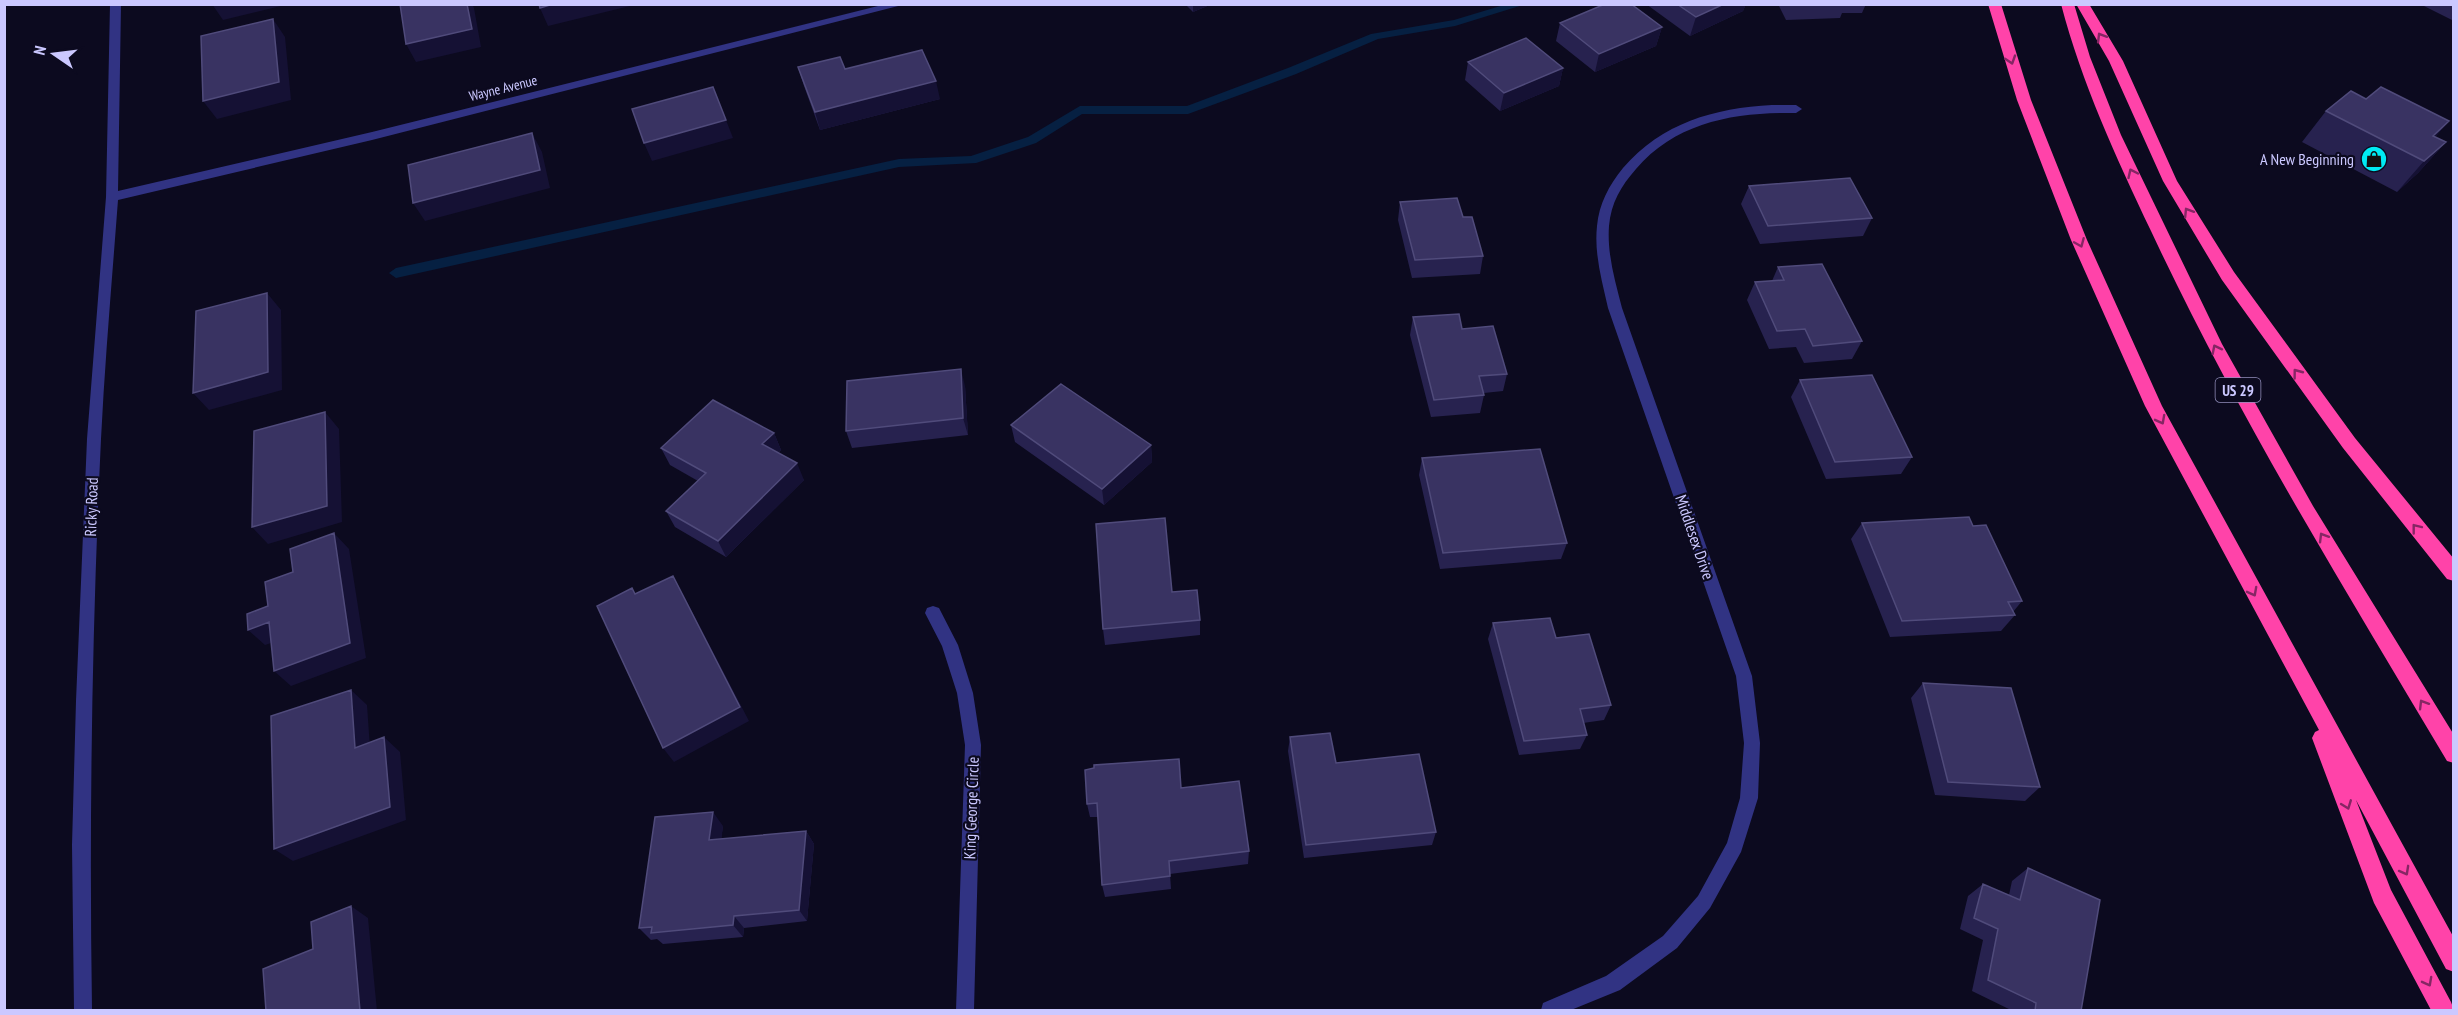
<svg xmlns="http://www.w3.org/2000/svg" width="2458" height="1015" font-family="'PT Sans Narrow',sans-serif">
	<rect width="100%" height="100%" fill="#0c0a1f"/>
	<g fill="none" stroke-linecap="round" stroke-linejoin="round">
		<path fill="#062042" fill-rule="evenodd" d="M1507,4H1526L1455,26L1378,39L1296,74L1188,114H1082L1036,143L976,163L899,167L396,278L389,273L396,268L899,159L971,156L1028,137L1080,106H1187L1288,68L1371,34L1454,20Z"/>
		<path fill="#313383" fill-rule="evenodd" d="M110,4H121L118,191L372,132L886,4H906L372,140L118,200C112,280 105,359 101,439C92,629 89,820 92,1010H74L72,845L76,701L87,439L106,197Z
			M1772,105H1796L1802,109L1796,113C1737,112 1677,121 1636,169C1621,186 1611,203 1609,226C1607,254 1615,281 1622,308L1752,676L1760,743L1758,798L1741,852L1710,908L1677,948L1620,990L1571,1010H1541L1543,1003L1606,976L1663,936L1698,896L1727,843L1740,798L1744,743L1736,676L1608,308C1602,281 1594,254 1597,226C1599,204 1609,185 1623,168C1662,123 1714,108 1772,105Z
			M933,606L939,608L958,645L973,693L981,745L974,1010H956L965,745L957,693L942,646L925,613L927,608Z"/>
		<path fill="#ff43a9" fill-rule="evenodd" d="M1988,4H2001L2031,100L2087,240L2162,406L2454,938V972L2446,969L2356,800L2391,890L2451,1002L2454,1010H2431L2374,903L2312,738L2315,732L2319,730L2145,406L2071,240L2017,100Z
			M2061,4H2074L2090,57L2121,135L2222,344L2313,506L2454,735V763L2447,761C2343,586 2237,415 2151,231C2116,157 2082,84 2061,4Z
			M2076,4H2089L2123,61L2177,181L2234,272L2355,438L2454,559V581L2447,579L2343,448L2222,280L2163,181L2109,61Z"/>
	</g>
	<path fill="#27224f" d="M1185,4H1212L1193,12Z
		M1646,4H1746L1743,11L1690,36Z
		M1778,4H1866L1862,13H1842L1840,18L1786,20Z
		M2420,4H2454V21Z
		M1560,23L1662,27L1656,46L1595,72L1556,41Z
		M1468,62L1563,68L1559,86L1500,111L1465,80Z
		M798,67L845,69L940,99L820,130L804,86Z
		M2366,99L2449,121L2435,137L2446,142L2418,173L2397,192L2302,142L2326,111Z
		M1749,186L1872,218L1863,236L1760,244L1741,204Z
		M1400,202L1463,217L1483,256L1480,274L1412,278L1398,220Z
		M1778,267L1862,341L1852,359L1804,363L1796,347L1769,349L1747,300L1755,282L1772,281Z
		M1413,317L1462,329L1507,374L1503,391L1484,393V395L1480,413L1431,417L1410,335Z
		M1800,380L1912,457L1901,474L1826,479L1791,397Z
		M965,386L968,435L852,448L846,431Z
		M1011,425L1151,445L1152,462L1104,505L1015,442Z
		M774,433L781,450L778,453L804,480L726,557L675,527L666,511L698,481L670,465L661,448Z
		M1422,458L1567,543L1561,559L1440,569L1419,475Z
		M1862,523L1973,526L2022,601L2013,612L2015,615L2001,631L1890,637L1851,539Z
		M1172,592L1200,620V635L1105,645L1103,629Z
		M1493,623L1556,638L1611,705L1604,720L1583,723L1587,735L1580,749L1519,755L1488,639Z
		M1923,683L2040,787L2025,801L1935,795L1911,698Z
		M1290,737L1336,763L1436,832L1432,845L1304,858L1288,751Z
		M1181,788L1249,851L1248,864L1170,874L1171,889L1105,897L1102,885L1098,817H1090L1087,804Z
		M723,826L721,839L806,831L814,844L807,921L744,928L743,937L663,944L657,939L651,940L639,928Z
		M2028,868L2081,1011H2013L1972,991L1983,940L1960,929L1968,896L1983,884L2009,895L2012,881Z"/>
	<path fill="#151134" d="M212,4H289L223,20Z
		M467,4H472L474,8L481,47L416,62L406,44Z
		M553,4H638L548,26L540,8Z
		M1193,4H1212L1193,12Z
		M1724,4H1746L1743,11L1690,36L1696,17Z
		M273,19L285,37L291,100L217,119L203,101Z
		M1662,27L1656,46L1595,72L1599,54Z
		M1563,68L1559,86L1500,111L1504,93Z
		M936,81L940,99L820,130L815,112Z
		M726,120L733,138L652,161L644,143Z
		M2449,121L2422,152L2433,136Z
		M532,133L542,152L550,188L425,221L413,203Z
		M2446,142L2418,173L2397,192L2424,161Z
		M267,293L281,310L282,390L209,410L193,393Z
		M961,369L965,386L968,435L963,418Z
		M325,412L339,429L342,522L268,544L252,527Z
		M774,433L781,450L770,461L762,444Z
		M1151,445L1152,462L1104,505L1102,489Z
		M797,463L804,480L726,557L718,541Z
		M334,533L349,549L366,658L291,686L274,671Z
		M673,576L682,592L749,721L674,762L663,748Z
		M269,622L286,638L265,645L248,630Z
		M351,690L367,705L371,762L355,748Z
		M384,737L400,752L406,820L293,861L274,849Z
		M713,812L723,826L720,853L709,840Z
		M806,831L814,844L807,921L799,910Z
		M351,906L368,918L377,1011H360Z
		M734,916L744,928L743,937L733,925Z"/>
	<path fill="#393362" stroke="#504b7b" stroke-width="1.5" d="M400,4H467L472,29L406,44Z
		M539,4H553L540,8Z
		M1605,4H1631L1662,27L1599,54L1560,23Z
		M1677,4H1724L1696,17Z
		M273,19L279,82L203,101L201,36Z
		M1526,38L1563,68L1504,93L1468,62Z
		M922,50L936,81L815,112L798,67L840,57L845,69Z
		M713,87L726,120L644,143L632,109Z
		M2381,87L2449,121L2433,136L2446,142L2424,161L2326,111L2351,91L2366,99Z
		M532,133L540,170L413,203L408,165Z
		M1850,178L1872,218L1768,226L1749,186Z
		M1457,198L1463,217H1472L1483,256L1415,260L1400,202Z
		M1822,264L1862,341L1813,346L1805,329L1777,331L1755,282L1784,280L1778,267Z
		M267,293L268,372L193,393L196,311Z
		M1459,314L1462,329L1493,326L1507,374L1479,376L1484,395L1434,400L1413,317Z
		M961,369L963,418L846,431L847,381Z
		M1872,375L1912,457L1835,462L1800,380Z
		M1061,384L1151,445L1102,489L1011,425Z
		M713,400L774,433L762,444L797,463L718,541L666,511L706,473L661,448Z
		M325,412L327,506L252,527L254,431Z
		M1540,449L1567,543L1443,553L1422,458Z
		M1969,517L1973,526L1986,525L2022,601L2008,602L2015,615L1902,621L1862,523Z
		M1165,518L1172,592L1197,590L1200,620L1103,629L1096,524Z
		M334,533L350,643L274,671L269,622L248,630L247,614L268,606L265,582L293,572L290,549Z
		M673,576L740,707L663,748L597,606L632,588L635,594Z
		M1550,618L1556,638L1589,634L1611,705L1580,709L1587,735L1524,741L1493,623Z
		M1923,683L2011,688L2040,787L1948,782Z
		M351,690L355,748L384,737L390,807L274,849L271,716Z
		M1330,733L1336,763L1419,754L1436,832L1306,845L1290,737Z
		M1179,759L1181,788L1239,781L1249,851L1169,861L1170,876L1102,885L1097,803L1087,804L1085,770L1094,768V765Z
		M713,812L709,840L806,831L799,910L734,916L733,925L651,933L652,927L639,928L655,817Z
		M2028,868L2100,900L2081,1011H2035L2036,1003L1988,980L1998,929L1974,918L1983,884L2020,900Z
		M351,906L360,1011H266L263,969L313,949L311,922Z"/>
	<defs><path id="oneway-chevron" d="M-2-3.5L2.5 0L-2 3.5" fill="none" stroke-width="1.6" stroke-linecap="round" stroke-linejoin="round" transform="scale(1.5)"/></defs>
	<g stroke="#862664">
		<use href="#oneway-chevron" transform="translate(2101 37) rotate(-121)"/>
		<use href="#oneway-chevron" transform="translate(2011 60) rotate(72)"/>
		<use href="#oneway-chevron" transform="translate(2132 173) rotate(-115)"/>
		<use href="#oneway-chevron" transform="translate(2188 212) rotate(-122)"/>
		<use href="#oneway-chevron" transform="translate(2080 243) rotate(67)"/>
		<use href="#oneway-chevron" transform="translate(2216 349) rotate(-117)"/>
		<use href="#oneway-chevron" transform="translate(2297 373) rotate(-127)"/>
		<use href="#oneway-chevron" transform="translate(2161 420) rotate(62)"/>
		<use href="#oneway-chevron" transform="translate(2416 528) rotate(-128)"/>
		<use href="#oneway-chevron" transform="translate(2323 537) rotate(-121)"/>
		<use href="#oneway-chevron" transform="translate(2253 592) rotate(62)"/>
		<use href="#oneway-chevron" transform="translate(2423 704) rotate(-121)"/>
		<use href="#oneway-chevron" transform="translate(2347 805) rotate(69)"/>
		<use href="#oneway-chevron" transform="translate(2405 871) rotate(61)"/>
		<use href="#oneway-chevron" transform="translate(2428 982) rotate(62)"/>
	</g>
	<defs>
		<g id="shop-disc" transform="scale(1.35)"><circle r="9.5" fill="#00eaf3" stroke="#0c0a1f"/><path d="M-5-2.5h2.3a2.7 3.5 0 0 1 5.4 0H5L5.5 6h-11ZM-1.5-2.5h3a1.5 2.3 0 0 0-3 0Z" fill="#111"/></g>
	</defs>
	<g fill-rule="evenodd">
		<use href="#shop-disc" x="2374" y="159"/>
	</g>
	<g text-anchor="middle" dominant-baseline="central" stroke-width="4.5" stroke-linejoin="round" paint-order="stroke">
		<g font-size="14" fill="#cbc8ff" stroke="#0c0a1f">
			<text transform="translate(503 88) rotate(-14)">Wayne Avenue</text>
		</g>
		<rect fill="#0c0a1f" stroke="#928fbc" stroke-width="1.5" x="2215.5" y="378" width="45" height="24" rx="4.5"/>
		<g font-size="15" font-weight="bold" fill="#cbc8ff">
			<text x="2238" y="390">US 29</text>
		</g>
		<g font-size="16" fill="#cbc8ff" stroke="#0c0a1f" text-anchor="end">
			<text x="2354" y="159">A New Beginning</text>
		</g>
		<g font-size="16" fill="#cbc8ff" stroke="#0c0a1f">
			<text transform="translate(91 507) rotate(-88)">Ricky Road</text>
			<text transform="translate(1695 537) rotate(71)">Middlesex Drive</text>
			<text transform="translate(971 808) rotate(-88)">King George Circle</text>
		</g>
	</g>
	<rect width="2458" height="1015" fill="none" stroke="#cbc8ff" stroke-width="12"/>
	<g transform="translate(54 54) rotate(284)" stroke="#0c0a1f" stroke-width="4.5" paint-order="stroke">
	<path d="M0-4.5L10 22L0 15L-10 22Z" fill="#cbc8ff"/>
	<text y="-9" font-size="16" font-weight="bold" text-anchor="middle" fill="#cbc8ff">N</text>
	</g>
</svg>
